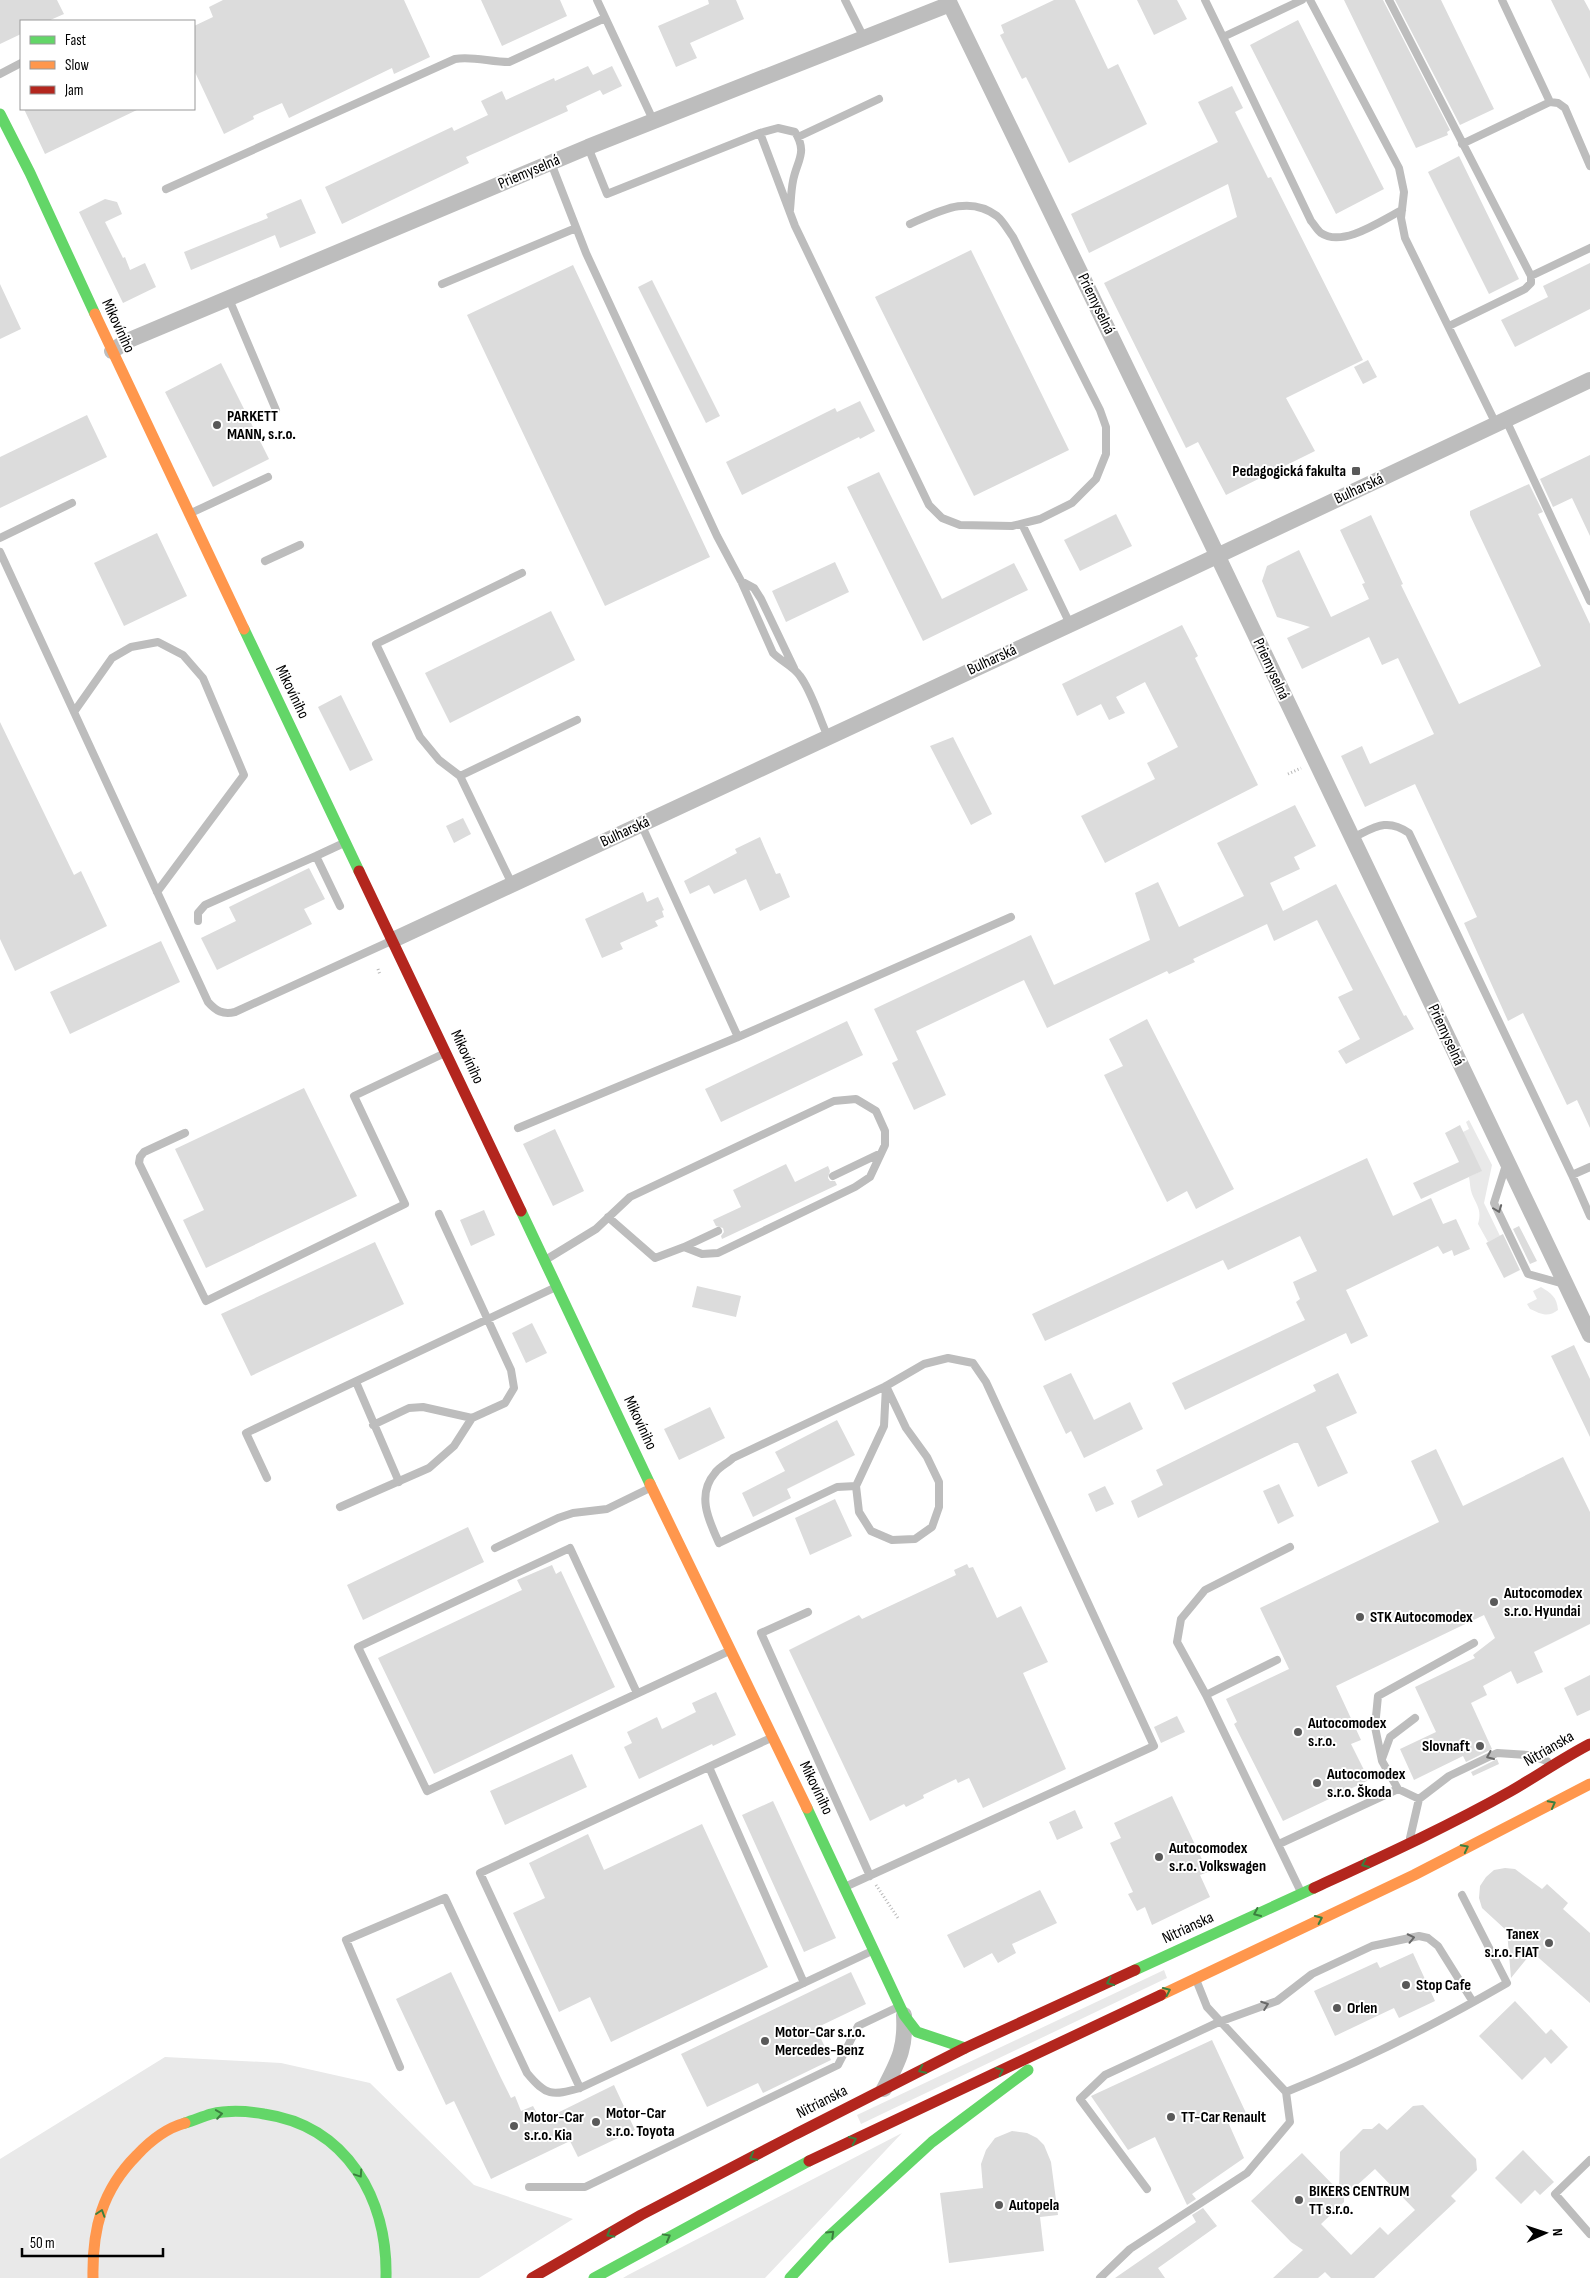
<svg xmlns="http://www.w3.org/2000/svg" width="1590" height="2278" font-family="'Sofia Sans Condensed',sans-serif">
	<rect width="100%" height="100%" fill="#fff"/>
	<path fill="#e9e9e9" d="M1469,1120L1492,1165L1484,1203L1500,1236L1488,1242L1478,1224C1482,1210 1477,1206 1472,1194C1470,1189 1470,1182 1469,1177L1481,1171L1463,1132L1469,1129L1466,1122Z
		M1541,1287C1551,1293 1557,1297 1558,1310C1548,1318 1541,1314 1530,1309L1527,1304L1537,1299L1533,1291Z
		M1164,1970L1167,1978L861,2124L857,2115Z
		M165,2057L281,2063L370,2083L474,2185L573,2219L479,2278H0V2159Z
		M902,2133L765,2278H623L628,2275Z"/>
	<path fill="#dcdcdc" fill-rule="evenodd" d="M0,0H57L64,14L48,21H21V34L0,44Z
		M223,0H404L430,57L394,74L392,68L289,118L282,103L253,116L254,119L224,134L194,70V26L213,17L209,7Z
		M481,0H560L567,16L502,46Z
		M708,0H736L744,19L690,43L697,58L676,67L658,26L709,4Z
		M1054,0H1075L1108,69L1118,64L1147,124L1069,163L1026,77L1022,79L1000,35L1004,33L1001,25Z
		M1137,0H1177L1187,19L1154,35Z
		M1344,0H1383L1450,130L1447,132L1448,135L1416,148Z
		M1395,0H1441L1494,109L1460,125Z
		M1551,0H1584L1590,11V79Z
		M1298,20L1384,189L1336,214L1250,45Z
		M588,66L593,75L612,66L622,86L603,95L600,90L566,106L568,111L466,157L469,163L342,224L325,187L452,127L454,131L488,115L481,101L502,91L506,100L554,78L555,81Z
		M1232,86L1243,108L1235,112L1268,178L1271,177L1363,360L1286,398L1315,451L1226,495L1198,442L1186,448L1104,283L1237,217L1228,184L1089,253L1071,214L1218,142L1198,102Z
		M24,109H139L45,154Z
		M1459,156L1519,279L1489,294L1428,172Z
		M105,199L117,202L122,214L105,222L123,258L125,257L130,270L145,263L156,287L123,303L79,212Z
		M301,199L316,233L280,248L275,235L191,270L184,252L268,218L266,214Z
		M971,250L1069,450L974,496L875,297Z
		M1590,263V309L1515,347L1501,320L1548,297L1543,286Z
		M573,265L710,557L605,606L467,315Z
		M652,280L720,416L706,423L638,287Z
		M0,284L21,329L0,339Z
		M1368,360L1377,377L1363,384L1354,367Z
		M221,363L269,459L213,487L165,392Z
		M860,401L875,431L860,439L859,437L742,495L726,462L835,408L837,412Z
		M87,415L107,457L0,508V457Z
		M1590,455V536L1572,498L1553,507L1540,479Z
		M879,472L942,599L1014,563L1028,590L923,641L847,487Z
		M1529,484L1543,512L1538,514L1590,624V1128L1577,1100L1567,1105L1523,1013L1508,1021L1464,923L1477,917L1415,784L1365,807L1341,756L1362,746L1370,764L1434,734L1398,658L1382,665L1369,637L1302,669L1287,638L1310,627L1277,617L1262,581L1267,566L1299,550L1331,617L1369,599L1362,584L1365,583L1340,530L1371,515L1403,584L1401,585L1459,704L1541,666L1470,515V511Z
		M1116,514L1132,546L1080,571L1064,540Z
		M157,533L187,596L124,626L94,563Z
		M835,562L849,592L786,622L772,591Z
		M551,611L575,660L450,723L425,673Z
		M1182,625L1198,656L1195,658L1258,785L1105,863L1081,816L1155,779L1147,763L1178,747L1145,682L1116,697L1125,713L1109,720L1101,704L1077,716L1062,684Z
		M341,695L373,760L350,771L318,707Z
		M0,722L74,875L81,871L107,926L15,971L0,939Z
		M953,737L992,814L971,825L930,746Z
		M1295,805L1316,846L1294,857L1300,869L1270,883L1283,911L1336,884L1404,1016L1406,1015L1414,1029L1346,1064L1338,1051L1360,1039L1338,997L1353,990L1317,920L1274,941L1267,924L1193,959L1195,962L1169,974L1167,971L1047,1028L1024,980L916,1031L946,1095L914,1110L892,1063L898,1060L874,1009L1031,935L1054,985L1150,940L1135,893L1158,882L1179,927L1244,896L1217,843Z
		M463,818L471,834L454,843L446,826Z
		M760,837L776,874L780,873L790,897L760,911L746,879L714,894L709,885L690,894L684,881L737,853L735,849Z
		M309,868L325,899L304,909L312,924L217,970L201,938L236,921L229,907Z
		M643,892L647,902L658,897L664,910L662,911L664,917L655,921L658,926L620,943L623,949L602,958L585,919Z
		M161,941L180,982L70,1034L50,992Z
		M1147,1019L1234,1189L1196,1209L1187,1191L1167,1202L1104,1075L1123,1066L1109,1039Z
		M847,1021L863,1055L721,1122L705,1089Z
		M304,1088L357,1196L206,1268L183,1220L204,1210L175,1149Z
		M1460,1125L1482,1171L1421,1199L1413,1183L1459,1162L1445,1133Z
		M555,1129L584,1191L553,1206L523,1144Z
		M1367,1158L1393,1216L1431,1198L1443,1224L1456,1219L1470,1249L1454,1256L1452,1250L1443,1254L1438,1246L1346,1290L1368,1336L1351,1344L1346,1333L1185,1410L1172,1383L1305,1320L1296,1302L1300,1299L1293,1282L1317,1271L1300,1236L1228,1270L1223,1260L1045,1341L1032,1314Z
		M786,1164L795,1182L828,1166L830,1171L828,1178L830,1181H835L837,1185L722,1239L721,1236L724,1232L723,1228L716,1226L713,1220L741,1207L733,1190Z
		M484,1210L495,1235L471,1246L460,1220Z
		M1519,1226L1537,1261L1530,1264L1513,1229Z
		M1503,1234L1520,1270L1504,1278L1486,1243Z
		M375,1242L404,1304L251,1376L221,1314Z
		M697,1286L741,1296L736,1317L692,1307Z
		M532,1323L547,1353L526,1363L512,1333Z
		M1574,1345L1590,1379V1437L1551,1356Z
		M1071,1373L1094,1420L1130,1402L1143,1429L1084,1458L1071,1431L1066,1434L1043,1386Z
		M1338,1373L1357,1413L1326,1427L1348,1473L1318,1487L1298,1443H1294L1138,1518L1131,1501L1163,1485L1156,1470L1316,1391L1313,1385Z
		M710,1407L725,1438L679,1460L664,1429Z
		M837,1420L855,1455L787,1489L791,1498L753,1517L742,1493L785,1471L775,1452Z
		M1436,1449L1463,1506L1563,1457L1590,1512V1624L1534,1652L1543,1672L1517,1684L1511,1671L1483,1686L1487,1695L1471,1703L1492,1749L1466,1762L1463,1756L1414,1780L1400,1749L1436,1732L1415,1687L1475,1658L1473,1655L1495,1638L1484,1615L1336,1686L1361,1740L1351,1744L1369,1780L1283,1821L1234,1724L1237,1722L1226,1699L1289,1669L1260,1608L1439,1522L1411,1461Z
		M1279,1484L1294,1516L1278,1524L1263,1491Z
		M1105,1486L1114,1504L1096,1512L1088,1494Z
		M835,1499L852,1536L810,1555L795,1518Z
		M468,1527L484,1562L363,1620L347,1585Z
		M967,1564L969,1568L973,1567L997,1618L1021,1606L1048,1662L1023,1673L1066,1769L983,1808L969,1778L958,1783L956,1779L923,1795L924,1798L906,1807L904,1804L870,1821L789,1650L859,1615L862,1619L956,1575L954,1570Z
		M552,1565L556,1574L561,1571L615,1687L434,1774L378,1658L522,1590L517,1580Z
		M1590,1675V1710L1577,1716L1564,1688Z
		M716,1692L736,1735L713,1746L712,1744L639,1779L624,1747L632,1743L627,1732L657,1717L662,1729L696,1712L692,1703Z
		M1177,1716L1185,1732L1161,1743L1154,1727Z
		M572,1754L587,1787L505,1825L490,1791Z
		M1497,1759L1499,1764L1473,1776L1471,1772Z
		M1172,1796L1208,1872L1200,1875L1210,1897L1152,1925L1145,1907L1137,1911L1128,1894L1133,1892L1110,1843L1121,1838L1114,1823Z
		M773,1801L836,1938L804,1952L742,1815Z
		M1075,1810L1083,1828L1057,1840L1049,1822Z
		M702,1824L768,1967L611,2042L590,1997L559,2012L513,1913L545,1898L529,1863L588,1834L604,1870Z
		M1505,1868L1515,1869L1542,1889L1547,1884L1568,1903L1563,1909L1590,1933V2003L1532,1952L1511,1978L1507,1931L1482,1908L1479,1898L1480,1886L1486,1877L1494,1870Z
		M1040,1890L1057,1923L1012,1944L1016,1953L998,1963L992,1953L964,1968L947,1935Z
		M1413,1953L1435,2001L1399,2018L1394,2008L1335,2036L1314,1991L1377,1962L1380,1968Z
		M451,1972L501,2078L511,2098L515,2096L521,2111L533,2106L541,2121L614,2085L635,2130L578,2157L570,2141L491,2179L454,2101L446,2105L396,1999Z
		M851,1972L866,2004L816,2028L831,2060L763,2093L758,2083L707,2107L681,2054Z
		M1515,2001L1546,2034L1551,2029L1568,2047L1551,2064L1545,2057L1522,2080L1479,2036Z
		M1212,2040L1246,2113L1228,2122L1244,2158L1192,2194L1196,2199L1187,2205L1155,2137L1128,2150L1091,2096Z
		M1423,2105L1476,2159L1477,2170L1451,2196L1456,2201L1374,2278H1331L1325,2272L1318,2278H1273L1303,2250L1291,2242L1251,2201L1302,2153L1339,2191L1340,2152L1363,2129H1372L1379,2123L1387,2130L1413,2106ZM1375,2169L1415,2210L1388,2235L1380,2227L1351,2255L1321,2224L1344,2202V2197Z
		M1012,2131L1027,2133L1037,2138L1044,2145L1051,2162L1058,2215L1040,2217L1044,2251L949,2263L940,2193L983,2188L981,2164L986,2150L995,2138Z
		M1523,2150L1554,2182L1540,2195L1535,2190L1521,2204L1495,2178Z
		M1203,2208L1217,2226L1158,2268L1165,2278H1115L1196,2222L1192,2215Z"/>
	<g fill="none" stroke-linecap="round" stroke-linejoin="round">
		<path stroke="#b8b8b8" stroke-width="3" stroke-dasharray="1 2.5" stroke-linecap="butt" d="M1288,774L1301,768
			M378,969L380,975
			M876,1885L898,1918"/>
		<path stroke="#bdbdbd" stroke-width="8" d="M597,0L654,122
			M845,0L864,38
			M1205,0L1223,37
			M1302,0L1223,37L1311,221C1314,224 1317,230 1321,233C1343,248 1382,220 1402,210
			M1310,0L1399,168L1404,192L1401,218L1405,238L1496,424
			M1389,0L1531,276V283L1525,289L1449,326
			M0,74L21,63
			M1550,102L1558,103L1565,108L1590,166
			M760,133L778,128L795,132C808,153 797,160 793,181C791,191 791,200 790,210
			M798,137L879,99
			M1462,144L1550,102L1502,0
			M588,147L607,194L760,133L795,226L929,505L942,518L960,525L1012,526L1040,519L1072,503L1096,479L1106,454V427L1100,410L1013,237C1008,230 1003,221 997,216C968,194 938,212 910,224
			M551,163L586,253L717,536L741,581L773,653C782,662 793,666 800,676C812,692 819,718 828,737
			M166,189L455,59C473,56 490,62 509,62L605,18
			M1531,276L1590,248
			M442,284L576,228
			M229,299L276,410
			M1506,420L1590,601
			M191,513L268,477
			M1022,524L1070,624
			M0,538L72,503
			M0,552L208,1002C216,1011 223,1015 235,1012L391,941
			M265,561L300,545
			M741,581L754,588L761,599L794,668
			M74,712L112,658L131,647L158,642L183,655L203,678L244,775L157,892
			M460,776L439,760L420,737L376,644L522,573
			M641,824L738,1037
			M1352,838C1374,828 1386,817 1409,833L1572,1175L1590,1167
			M512,884L460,776L577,720
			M340,906L316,856L344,843
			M198,921V913L205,905L316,856
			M518,1128L738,1037L1011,917
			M185,1133L144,1152L140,1157L139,1163L206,1301L405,1204L354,1096L445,1053
			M1506,1165L1494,1203L1528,1274L1564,1284
			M1572,1175L1590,1216
			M833,1176L881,1153
			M684,1247L718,1231
			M547,1259L596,1229L630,1197L834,1101L856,1099L876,1111L885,1131V1145L870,1177L855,1187L718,1253L702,1254L684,1247L655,1258L608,1217
			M356,1382L399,1482
			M886,1386L906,1428L927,1457L939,1482V1507L932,1527L915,1539L892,1540L871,1531L859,1512L856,1486L884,1426Z
			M373,1425L409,1408L423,1407L472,1418
			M267,1478L246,1433L556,1287
			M340,1507L429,1468L454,1446L472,1418L505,1403L514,1388L511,1370L439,1214
			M1290,1547L1205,1590L1181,1619L1177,1642L1206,1695L1300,1890
			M495,1548L558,1518L573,1513L607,1509L650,1488
			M808,1612L761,1633L870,1876
			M637,1693L570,1548L358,1647L427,1791L729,1651
			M1206,1695L1277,1660
			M1382,1759L1390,1737L1415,1718
			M709,1767L804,1983
			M1419,1799L1398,1789L1382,1761L1375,1727L1378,1696L1474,1643
			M1410,1838L1419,1799L1449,1776L1497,1753L1528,1755L1547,1761
			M1279,1844L1398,1789
			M847,1886L1154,1746L986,1382L973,1363L948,1358L924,1364L886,1386L733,1458C728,1463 719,1467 715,1473C696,1495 709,1521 719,1543L837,1487L856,1486
			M1197,1982L1207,2007L1286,2092C1363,2061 1436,2024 1507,1983L1462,1895
			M400,2067L346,1940L445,1898L527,2073C546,2096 552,2096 580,2088L872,1951
			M580,2088L480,1873L771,1738
			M1590,2160L1555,2194L1590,2234
			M529,2187H585L838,2065L858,2026L898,2007
			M1147,2189L1080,2099L1105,2075L1219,2022L1277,2001L1312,1974L1372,1946L1419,1936L1428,1938L1438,1946L1473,2002
			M1100,2278L1130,2249L1247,2173L1290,2122L1286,2092"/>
		<path stroke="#bdbdbd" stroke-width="16" d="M948,0L1209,538L1590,1335
			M112,351L127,341L588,147L950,4
			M393,940L1183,572L1590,380
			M884,2089C899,2060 906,2048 904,2015"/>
		<path stroke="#63d668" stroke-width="11" d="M0,114L30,173L95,314
			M244,629L359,871
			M521,1211L650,1484
			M807,1808L904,2015L917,2032L965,2048
			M1135,1970L1314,1888
			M185,2123C194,2120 202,2117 211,2114C228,2110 247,2111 264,2114C347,2126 388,2199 386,2278
			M594,2278L809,2161
			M790,2278L826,2239L932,2142L1028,2070"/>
		<path stroke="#ff974d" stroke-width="11" d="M95,314L244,629
			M650,1484L807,1808
			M1161,1995L1414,1875L1590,1784
			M93,2278C92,2229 102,2190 137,2155C150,2141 167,2128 185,2123"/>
		<path stroke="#b3261e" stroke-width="11" d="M359,871L521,1211
			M1314,1888C1381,1857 1447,1827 1511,1791C1537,1776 1563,1758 1590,1744
			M796,2134L965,2048L1135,1970
			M809,2161L1161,1995
			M532,2278L641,2215L796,2134"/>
	</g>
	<defs><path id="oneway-chevron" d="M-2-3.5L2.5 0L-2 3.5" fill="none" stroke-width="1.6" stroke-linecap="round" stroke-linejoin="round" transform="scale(1.25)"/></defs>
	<g stroke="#686868">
		<use href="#oneway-chevron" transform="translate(1498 1209) rotate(69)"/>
		<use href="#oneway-chevron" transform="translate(1490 1756) rotate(156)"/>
		<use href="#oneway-chevron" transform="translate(1411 1938) rotate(-12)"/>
		<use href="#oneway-chevron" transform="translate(1265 2005) rotate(-20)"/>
	</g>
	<g stroke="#3b803e">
		<use href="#oneway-chevron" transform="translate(1552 1804) rotate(-28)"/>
		<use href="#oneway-chevron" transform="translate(1465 1848) rotate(-27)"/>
		<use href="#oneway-chevron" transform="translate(1365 1864) rotate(156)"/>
		<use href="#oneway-chevron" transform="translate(1257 1913) rotate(155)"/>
		<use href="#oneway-chevron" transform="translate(1319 1919) rotate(-25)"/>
		<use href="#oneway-chevron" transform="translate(1110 1982) rotate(155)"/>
		<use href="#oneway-chevron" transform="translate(1167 1991) rotate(-25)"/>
		<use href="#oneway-chevron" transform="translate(922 2070) rotate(154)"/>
		<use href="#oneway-chevron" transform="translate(1000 2071) rotate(-25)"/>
		<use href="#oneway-chevron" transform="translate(219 2114) rotate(-9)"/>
		<use href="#oneway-chevron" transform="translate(853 2140) rotate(-25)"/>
		<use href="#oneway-chevron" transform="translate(753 2157) rotate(152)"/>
		<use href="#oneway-chevron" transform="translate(359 2174) rotate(56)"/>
		<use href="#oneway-chevron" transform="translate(101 2213) rotate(-72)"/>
		<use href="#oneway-chevron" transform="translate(610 2234) rotate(150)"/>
		<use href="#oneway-chevron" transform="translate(831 2234) rotate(-44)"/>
		<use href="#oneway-chevron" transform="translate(667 2237) rotate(-29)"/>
	</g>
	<g fill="#595959" stroke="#fff" stroke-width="2">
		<circle cx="217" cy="425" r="5"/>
		<rect x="1351" y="466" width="10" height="10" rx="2.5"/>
		<circle cx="1494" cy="1602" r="5"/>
		<circle cx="1360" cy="1617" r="5"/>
		<circle cx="1298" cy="1732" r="5"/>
		<circle cx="1480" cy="1746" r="5"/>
		<circle cx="1317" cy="1783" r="5"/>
		<circle cx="1159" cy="1857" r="5"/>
		<circle cx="1549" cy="1943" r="5"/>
		<circle cx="1406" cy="1985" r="5"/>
		<circle cx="1337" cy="2008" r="5"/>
		<circle cx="765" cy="2041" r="5"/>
		<circle cx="1171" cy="2117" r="5"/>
		<circle cx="596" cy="2122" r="5"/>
		<circle cx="514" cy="2126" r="5"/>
		<circle cx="1299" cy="2200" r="5"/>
		<circle cx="999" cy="2205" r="5"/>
	</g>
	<g text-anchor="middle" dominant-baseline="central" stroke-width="4" stroke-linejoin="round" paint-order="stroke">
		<g font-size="16" fill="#000" stroke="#fff">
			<text transform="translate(529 172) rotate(-23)">Priemyselná</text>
			<text transform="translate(1096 304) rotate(64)">Priemyselná</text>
			<text transform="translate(118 326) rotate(65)">Mikovíniho</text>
			<text transform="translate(1359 489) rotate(-25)">Bulharská</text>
			<text transform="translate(992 660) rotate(-25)">Bulharská</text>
			<text transform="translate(1271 669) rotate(65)">Priemyselná</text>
			<text transform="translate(292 692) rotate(64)">Mikovíniho</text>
			<text transform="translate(625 832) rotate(-25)">Bulharská</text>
			<text transform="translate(1446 1035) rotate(65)">Priemyselná</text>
			<text transform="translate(467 1057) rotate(65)">Mikovíniho</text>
			<text transform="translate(640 1423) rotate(65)">Mikovíniho</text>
			<text transform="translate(1549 1749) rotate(-30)">Nitrianska</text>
			<text transform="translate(816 1788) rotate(64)">Mikovíniho</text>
			<text transform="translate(1188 1928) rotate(-25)">Nitrianska</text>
			<text transform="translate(822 2102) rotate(-27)">Nitrianska</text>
		</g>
		<g font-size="16" font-weight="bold" fill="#000" stroke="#fff" text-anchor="start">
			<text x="227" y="416">PARKETT<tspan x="227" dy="18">MANN, s.r.o.</tspan></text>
			<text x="1346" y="471" text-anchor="end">Pedagogická fakulta</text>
			<text x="1504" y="1593">Autocomodex<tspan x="1504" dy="18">s.r.o. Hyundai</tspan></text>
			<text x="1370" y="1617">STK Autocomodex</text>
			<text x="1308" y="1723">Autocomodex<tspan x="1308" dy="18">s.r.o.</tspan></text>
			<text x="1470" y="1746" text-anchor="end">Slovnaft</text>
			<text x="1327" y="1774">Autocomodex<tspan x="1327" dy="18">s.r.o. Škoda</tspan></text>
			<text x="1169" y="1848">Autocomodex<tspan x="1169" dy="18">s.r.o. Volkswagen</tspan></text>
			<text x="1539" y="1934" text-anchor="end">Tanex<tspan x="1539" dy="18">s.r.o. FIAT</tspan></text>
			<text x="1416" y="1985">Stop Cafe</text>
			<text x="1347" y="2008">Orlen</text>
			<text x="775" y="2032">Motor-Car s.r.o.<tspan x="775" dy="18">Mercedes-Benz</tspan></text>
			<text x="606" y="2113">Motor-Car<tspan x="606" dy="18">s.r.o. Toyota</tspan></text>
			<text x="524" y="2117">Motor-Car<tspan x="524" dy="18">s.r.o. Kia</tspan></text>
			<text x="1181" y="2117">TT-Car Renault</text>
			<text x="1309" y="2191">BIKERS CENTRUM<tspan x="1309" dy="18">TT s.r.o.</tspan></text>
			<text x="1009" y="2205">Autopela</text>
		</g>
	</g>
	<rect x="20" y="20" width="175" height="90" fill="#ffffff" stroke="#999999"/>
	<rect x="30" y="36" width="25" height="8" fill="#63d668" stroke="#999999"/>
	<text x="65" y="45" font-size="15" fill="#000000">Fast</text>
	<rect x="30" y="61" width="25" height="8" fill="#ff974d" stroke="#999999"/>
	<text x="65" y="70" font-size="15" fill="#000000">Slow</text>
	<rect x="30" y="86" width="25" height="8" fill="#b3261e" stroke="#999999"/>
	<text x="65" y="95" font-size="15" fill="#000000">Jam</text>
	<g transform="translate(1545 2233) rotate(87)" stroke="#ffffff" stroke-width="4" paint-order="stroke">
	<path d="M0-4L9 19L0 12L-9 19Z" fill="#000000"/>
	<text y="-8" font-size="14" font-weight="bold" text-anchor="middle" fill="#000000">N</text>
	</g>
	<path d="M22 2248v8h141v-8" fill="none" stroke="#000000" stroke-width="2.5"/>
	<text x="30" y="2248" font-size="15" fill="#000000" stroke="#ffffff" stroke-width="4" paint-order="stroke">50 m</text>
</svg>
